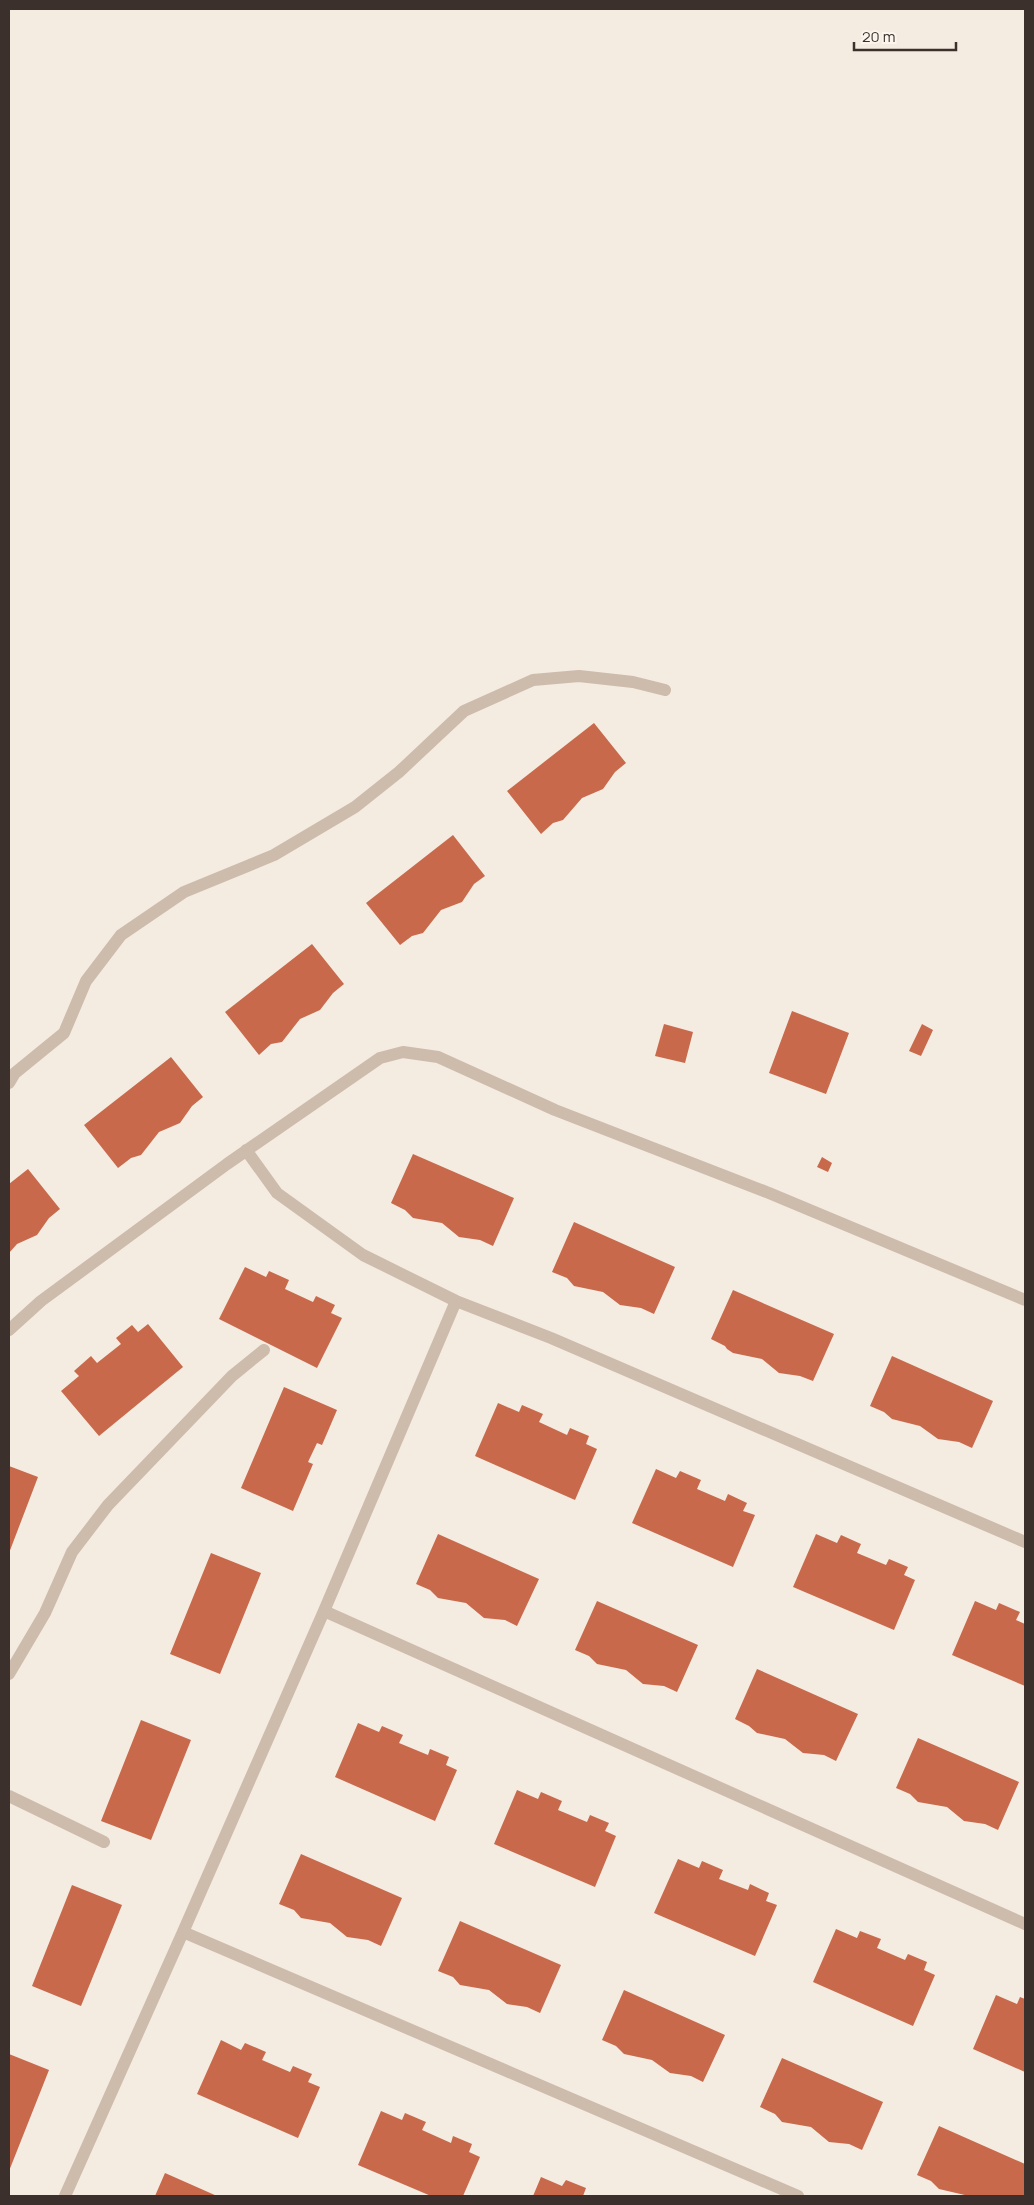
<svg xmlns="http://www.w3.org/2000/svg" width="1034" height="2205" font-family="Manrope,sans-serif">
	<rect width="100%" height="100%" fill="#f4ebe1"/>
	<path fill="#c8694b" d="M594,723L626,763L615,772L603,789L582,798L563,820L553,823L541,834L507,791Z
		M453,835L485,876L474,884L462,902L441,910L423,933L412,936L400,945L366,903Z
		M312,944L344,984L333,993L320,1010L300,1019L282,1042L271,1044L259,1055L225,1012Z
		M792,1011L849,1033L826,1094L769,1073Z
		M664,1024L693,1032L685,1063L655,1056Z
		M922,1024L933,1030L921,1056L909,1051Z
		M171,1057L203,1097L192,1106L180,1123L159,1132L141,1155L131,1158L118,1168L84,1125Z
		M413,1154L514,1198L493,1246L480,1240L459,1237L442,1223L413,1218L405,1210L391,1203Z
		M822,1157L832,1163L828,1172L817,1167Z
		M28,1169L60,1209L49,1218L37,1235L17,1244L9,1253V1184Z
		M574,1222L675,1267L654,1314L641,1308L620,1305L603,1292L574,1286L567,1278L552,1272Z
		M245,1267L266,1277L269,1271L289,1280L285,1289L313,1302L316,1296L335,1305L331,1313L342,1318L317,1368L219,1319Z
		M733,1290L834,1334L813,1381L800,1376L779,1373L762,1359L733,1353L727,1349L725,1346L711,1339Z
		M148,1324L183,1367L99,1436L61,1391L79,1376L74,1371L91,1356L97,1363L121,1344L116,1338L132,1325L138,1332Z
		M892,1356L993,1401L972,1448L959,1442L938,1439L920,1426L892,1419L884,1412L870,1406Z
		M284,1387L337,1410L322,1445L317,1443L308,1462L313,1464L293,1511L241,1488Z
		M498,1403L519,1412L522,1405L543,1414L539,1422L567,1435L570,1428L589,1436L586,1444L597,1449L575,1500L475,1456Z
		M9,1466L38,1477L9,1553Z
		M656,1469L676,1478L680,1471L701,1480L697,1489L725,1501L728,1494L747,1503L743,1511L755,1515L733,1567L632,1523Z
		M438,1534L539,1579L517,1626L505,1620L484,1618L466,1603L438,1598L430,1590L416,1584Z
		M816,1534L837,1543L841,1535L861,1544L857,1553L886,1565L889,1559L908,1567L904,1575L915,1580L894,1630L793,1587Z
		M211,1553L261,1573L220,1674L170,1654Z
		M597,1601L698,1645L677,1692L664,1686L643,1684L626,1670L597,1664L589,1656L575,1650Z
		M975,1601L996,1610L999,1603L1020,1612L1016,1620L1025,1624V1686L952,1655Z
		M757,1669L858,1714L836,1761L824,1755L803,1753L785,1739L757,1733L749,1726L735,1719Z
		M141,1720L191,1740L151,1840L101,1821Z
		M358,1723L379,1732L382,1726L403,1735L399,1743L428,1755L430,1749L449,1757L446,1765L457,1770L435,1821L335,1777Z
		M918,1738L1019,1782L998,1830L985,1824L964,1821L947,1807L918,1802L910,1794L896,1788Z
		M517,1790L538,1799L541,1792L562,1801L558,1810L587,1822L590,1815L609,1823L605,1831L616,1836L595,1887L494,1844Z
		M301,1854L402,1898L381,1946L368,1940L347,1937L330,1923L301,1918L294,1910L279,1904Z
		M678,1859L699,1868L702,1861L723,1870L719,1879L748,1890L750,1884L769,1893L766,1901L777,1905L755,1956L654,1913Z
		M72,1885L122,1905L81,2006L32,1986Z
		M460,1921L561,1965L540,2013L527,2007L507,2004L489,1990L460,1985L453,1977L438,1971Z
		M836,1929L857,1938L860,1931L881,1939L877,1948L905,1960L908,1954L927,1962L924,1970L935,1975L913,2026L813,1982Z
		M624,1990L725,2035L703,2082L691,2076L670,2073L652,2060L624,2054L616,2046L602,2040Z
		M996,1995L1017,2004L1020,1997L1025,1999V2072L973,2049Z
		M221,2040L241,2050L245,2043L266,2052L262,2060L290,2072L293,2066L312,2074L308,2082L320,2087L298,2138L197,2094Z
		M9,2054L49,2070L9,2171Z
		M782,2058L883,2102L862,2150L849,2144L829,2142L811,2127L782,2122L775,2114L760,2107Z
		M381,2111L402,2120L405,2113L426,2122L422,2130L451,2143L453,2136L472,2144L469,2152L480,2157L463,2196H431L358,2165Z
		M939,2126L1025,2164V2196H969L939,2189L931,2181L917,2175Z
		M165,2173L217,2196H155Z
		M541,2177L562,2186L566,2180L586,2188L583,2196H533Z"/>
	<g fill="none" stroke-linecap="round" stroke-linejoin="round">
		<path stroke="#cdbbac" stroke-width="12" d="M9,1083L15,1073L64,1033L86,981L121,935L184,892L274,855L355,807L399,772L464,711L533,680L579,676L633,682L665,690
			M246,1150L277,1193L363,1255L456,1301
			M9,1330L41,1301L227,1164L380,1058L403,1052L438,1057L555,1110L769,1193L1025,1300
			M324,1611L1025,1924
			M9,1674L45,1613L72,1552L108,1505L232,1376L264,1350
			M9,1796L104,1842
			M183,1932L324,1611L456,1301L551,1338L1025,1542
			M65,2196L183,1932L798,2196"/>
	</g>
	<rect width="1034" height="2205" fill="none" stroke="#3b302b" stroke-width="20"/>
	<path d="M854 42v8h102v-8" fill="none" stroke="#3b302b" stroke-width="2.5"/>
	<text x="862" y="42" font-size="15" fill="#3b302b" stroke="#fbf5ee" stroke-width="4" paint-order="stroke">20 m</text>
</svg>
